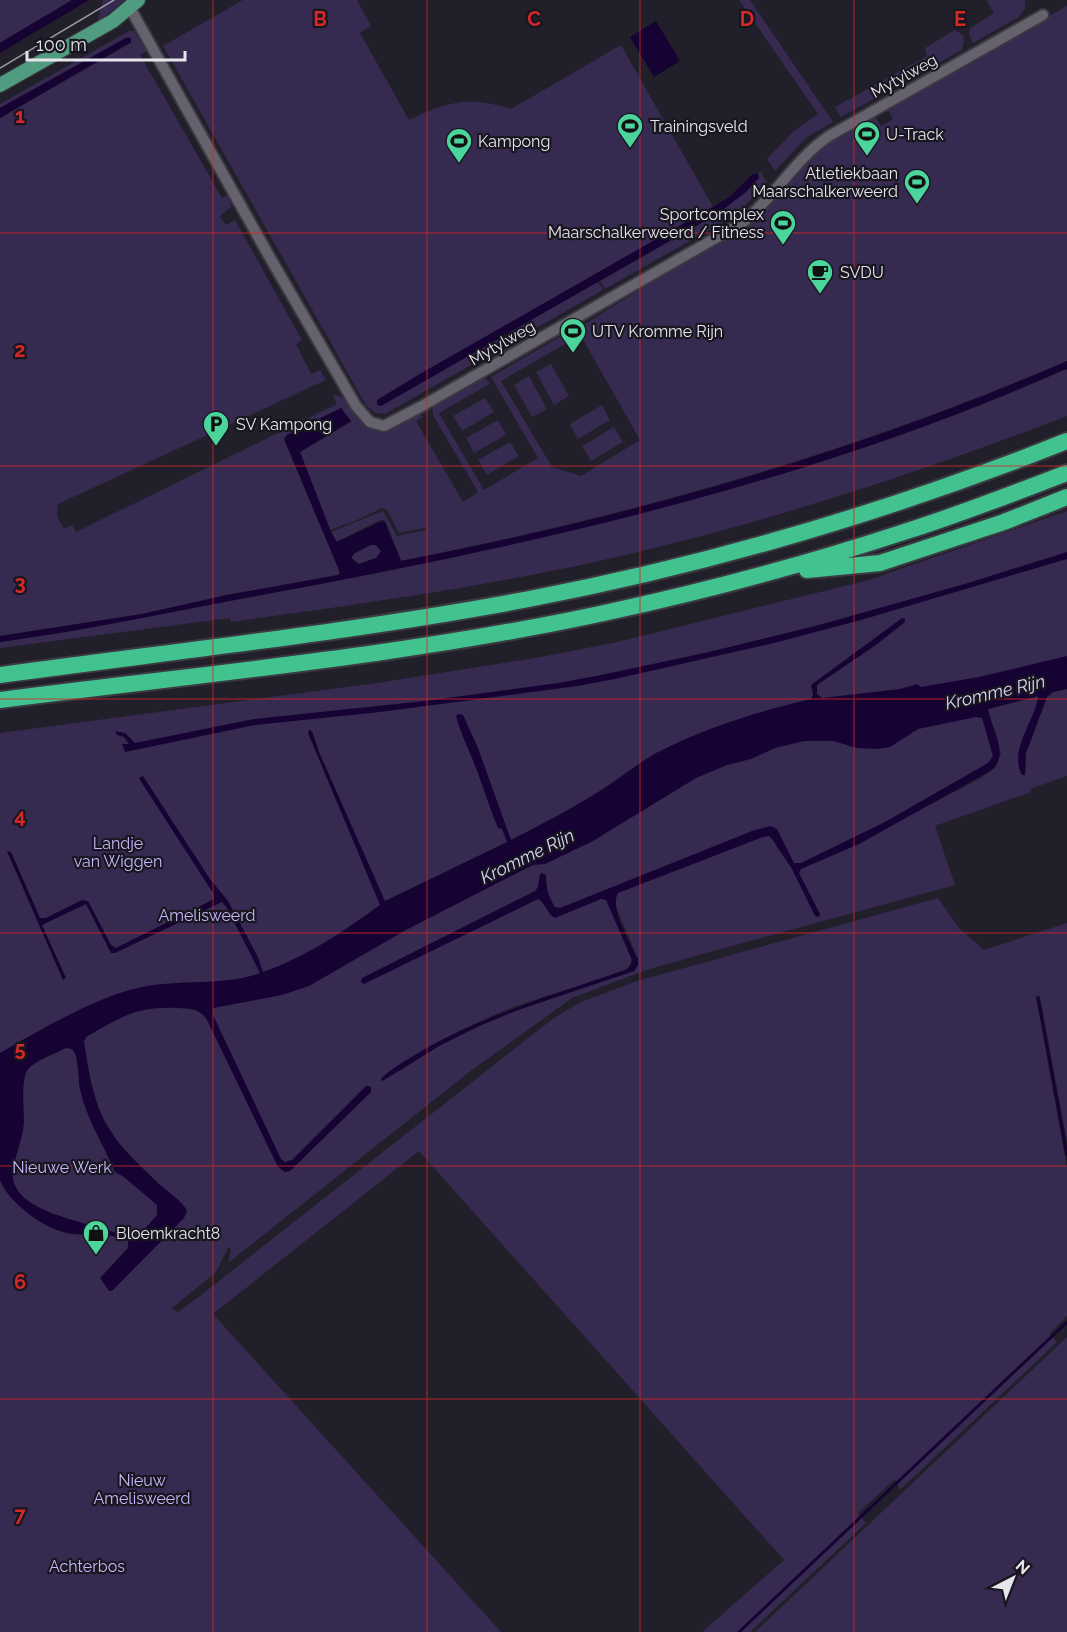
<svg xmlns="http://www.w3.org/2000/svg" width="1067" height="1632" font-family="Raleway,sans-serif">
	<rect width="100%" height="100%" fill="#211f29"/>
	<path fill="#362a51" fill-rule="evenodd" d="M0,0H72L0,43Z
		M103,0H125L97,23Z
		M243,0H357L371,26L360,33L409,120C448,101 469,96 511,109L621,45L713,207L377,400V405L381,406L481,348L485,357L385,414L376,413L366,405L163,46Z
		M739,0H750L833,122L806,138L775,171L767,159L794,131L818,114Z
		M986,0H1025V9L1019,17L973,43L969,35L970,28L994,13Z
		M1067,6V361C853,453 629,516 401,561L386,522L380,520L336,542L331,532L383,511L397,536L426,530L425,528L399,533L387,510L382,508L355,521L330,530L300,452L351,422L341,408L287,435L284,439L340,573L338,575L227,595L142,614L0,636V118L131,43V39L127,37L0,108V104L129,31H134L147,51L140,55L222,198L229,194L231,207L220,216L226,225L235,220L302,340L296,344L311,374L320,370L326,380L58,504L57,516L64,529L72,525L76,532L337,404L333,395C347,394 354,414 366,424L419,413L423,417L416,421L463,502L478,492L433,415L432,405L484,376L490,384L439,413L484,490L538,458L491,377L568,332L572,340L501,381L552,467L581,476L640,440L577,329L730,233L805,157L873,113L881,126L893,119L886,106Z
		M955,30L963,35L964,41L962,50L841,117L835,107L927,56L925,48Z
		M760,171L767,182L740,211L727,220L605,289L600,281L697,226L759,178L758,174Z
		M598,282L603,290L487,356L483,347Z
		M551,364L569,396L554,405L536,372Z
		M1067,369V416C914,475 759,525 599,561C477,588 354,605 231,622L230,618L0,648V642C88,630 175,611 262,595C536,544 812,482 1067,369Z
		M529,376L547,409L532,417L514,385Z
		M485,398L494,412L462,431L453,416Z
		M602,405L610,420L578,439L570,424Z
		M498,420L506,435L474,453L466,438Z
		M614,427L623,442L591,461L582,446Z
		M510,442L519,456L487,475L478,460Z
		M1067,511V668L980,689L996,760L893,824L981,778L996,767L1001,754L988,709L1039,696C1034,721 1013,746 1021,774L1025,775L1026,753L1047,697L1053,692L1067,689V776L1030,789L1031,792L935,826L955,885L692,957L646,970L572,998L468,1073L228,1263L231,1251L229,1246L216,1272L172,1308L178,1312L201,1295L528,1038L554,1018L581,1002L637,981L938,898L959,928L984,950L1067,923V1141L1040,996H1036L1067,1168V1316L1049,1334L1057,1342L900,1490L895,1479L858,1513L866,1523L750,1632H702L784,1560L419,1151L213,1314L501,1632H0V733L377,683L541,657L617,642L869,580ZM614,902L638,959V965L634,971L518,1010L479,1026L439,1046L384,1080H381L382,1077C427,1046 476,1020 528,1002C561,991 596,982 628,968L632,960L610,905ZM366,1086H370L371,1091L345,1116L342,1111Z
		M371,545H376L382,552L376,558L359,564L351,558L355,553Z
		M1067,1337V1632H755Z"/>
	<path fill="#170234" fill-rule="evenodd" d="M72,0H89L0,53V43Z
		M656,21L680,61L654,77L630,37Z
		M128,37L131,39V42L0,118V108Z
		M753,174H758L759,178L746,192L720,212L381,406L377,405V400L418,375L716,205L729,197Z
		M1067,361V369L1063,370C809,483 534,545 261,595C174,611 88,630 0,642V636L142,614L227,595L338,575L340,572L284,439L287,435L341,408L351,421L300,452L331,532L337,542L384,520L401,561C628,517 854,454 1067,361ZM371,545H376L381,551L376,558L359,564L351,558L355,553Z
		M1067,552V559L861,620L774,643L615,679L578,686L380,712L255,725L125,752L122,744H129L124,737L117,735L115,731L125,733L135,743L254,719L425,701L558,683L601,675L709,652L819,625L968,583Z
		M902,618L905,619V622L876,645L817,685V694L822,698L900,689L917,684L921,687L979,677L1067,656V689L1053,692L1047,697L1026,753L1025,775H1022C1008,750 1036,720 1038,696L988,709C991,729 1011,755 990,771L859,844L801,869L799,873L820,914L819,917L815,916L792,869L772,839L769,836L763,837L618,893C609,908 631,944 638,959V965L634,971L518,1010L479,1026L439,1046L384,1080L382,1081L381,1079C392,1067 409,1059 423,1050C487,1014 557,993 626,970L631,965L632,960L606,900L601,899L555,918C547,914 546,903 538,899L364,984L361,982L362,978L535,891L538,887L540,874L542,873L546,875C546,888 548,896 555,907L560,908L752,831L771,826L777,829L794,863H801L885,822L988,763L993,756L982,718L976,717L918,729L890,747L877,749L857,748L833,741H804L775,748L751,759L727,765L696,778L593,841L545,864L533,865L515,874L406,930L309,986L282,995L213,1008V1015L281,1159L285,1162L292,1160L366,1086L371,1087V1092L290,1171L285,1172L278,1167L208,1022C201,1008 191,1009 177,1008C136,1006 121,1017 86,1037L84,1042C89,1072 93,1104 110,1130C122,1150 141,1166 157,1182C165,1190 184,1202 187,1211L184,1218L112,1291H109L100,1278L128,1248V1241C110,1232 92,1236 73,1234C48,1232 9,1204 0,1180V1053C40,1030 97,996 142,987C178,979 227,986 260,973L227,908L222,902L115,953H111L86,904L42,925L66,978L63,980L7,851L11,852L40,918H46L82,900L88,901L111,945L116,948L212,900L214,898L213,893L140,780L139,778L143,776L210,879L228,901L257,955L263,972C306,957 344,931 380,905L308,733L309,730L312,731L319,752L385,901L507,842L502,829L498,828C491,812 486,795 480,779C473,758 462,738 456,716L458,714L463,715L478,748L511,840C542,824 573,808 603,789C621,777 637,764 656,753C707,727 756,712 811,699L813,695L811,685ZM66,1048L72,1049C79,1055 78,1079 80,1089C86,1119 104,1145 115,1172L124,1177L157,1205V1215L134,1241C107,1223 18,1218 13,1178C11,1164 24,1138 24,1120C24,1108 20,1075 30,1067C39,1059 55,1054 66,1048Z"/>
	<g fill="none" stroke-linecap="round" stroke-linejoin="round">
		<path stroke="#170234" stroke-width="3" d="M1038,998L1067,1155
			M739,1632L1067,1322"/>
		<g stroke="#3b3941" stroke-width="14">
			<path id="minor" d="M130,8L269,256L356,406L370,422L384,426L422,406L742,223C774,198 794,160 829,136L1043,15"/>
		</g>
		<g stroke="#3b3941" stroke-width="16">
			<path id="major" d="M0,85L113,21L138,0"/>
		</g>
		<g stroke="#3b3941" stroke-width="20">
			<path id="highway" d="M807,570L880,563L1004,522L1067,497
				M0,675C176,651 354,632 529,599C712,564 893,510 1067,441
				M0,700C201,674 405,656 604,613C706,591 807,564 907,531C961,514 1014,493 1067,473"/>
		</g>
		<use href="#minor" stroke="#65626e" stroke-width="10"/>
		<use href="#major" stroke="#4f9c81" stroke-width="14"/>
		<use href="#highway" stroke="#41c28e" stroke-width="16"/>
		<path stroke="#9a98a0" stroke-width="1.5" d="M0,68L114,0"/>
	</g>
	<path fill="none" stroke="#d62828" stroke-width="1.5" stroke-opacity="0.55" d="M213,0V1632M427,0V1632M640,0V1632M854,0V1632M0,233H1067M0,466H1067M0,699H1067M0,933H1067M0,1166H1067M0,1399H1067"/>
	<defs>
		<g id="stadium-pin" transform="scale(1.35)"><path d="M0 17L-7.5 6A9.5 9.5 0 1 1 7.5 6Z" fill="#4bd49b" stroke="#18161f"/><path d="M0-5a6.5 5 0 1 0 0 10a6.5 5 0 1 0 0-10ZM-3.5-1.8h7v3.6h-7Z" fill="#111"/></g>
		<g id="cafe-pin" transform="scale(1.35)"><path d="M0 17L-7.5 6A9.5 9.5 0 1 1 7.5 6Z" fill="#4bd49b" stroke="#18161f"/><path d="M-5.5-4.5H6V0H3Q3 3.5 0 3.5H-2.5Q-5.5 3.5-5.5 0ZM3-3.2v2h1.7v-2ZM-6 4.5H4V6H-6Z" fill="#111"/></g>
		<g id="parking-pin" transform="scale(1.35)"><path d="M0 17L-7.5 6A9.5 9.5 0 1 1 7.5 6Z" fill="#4bd49b" stroke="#18161f"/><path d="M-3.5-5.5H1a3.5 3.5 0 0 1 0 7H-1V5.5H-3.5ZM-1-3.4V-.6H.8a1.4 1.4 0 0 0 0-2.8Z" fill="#111"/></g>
		<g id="shop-pin" transform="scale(1.35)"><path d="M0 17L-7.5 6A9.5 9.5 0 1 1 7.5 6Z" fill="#4bd49b" stroke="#18161f"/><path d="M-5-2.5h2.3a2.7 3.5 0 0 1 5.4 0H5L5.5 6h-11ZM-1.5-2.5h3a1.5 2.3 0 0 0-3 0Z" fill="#111"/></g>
	</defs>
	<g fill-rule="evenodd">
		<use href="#stadium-pin" x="630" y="126"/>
		<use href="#stadium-pin" x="867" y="134"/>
		<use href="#stadium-pin" x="459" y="141"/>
		<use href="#stadium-pin" x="917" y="182"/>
		<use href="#stadium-pin" x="783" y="223"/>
		<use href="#cafe-pin" x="820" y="272"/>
		<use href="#stadium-pin" x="573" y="331"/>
		<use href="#parking-pin" x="216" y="424"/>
		<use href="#shop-pin" x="96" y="1233"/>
	</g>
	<g text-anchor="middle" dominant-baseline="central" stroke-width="4.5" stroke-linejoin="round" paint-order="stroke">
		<g font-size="16" fill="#e7e5ec" stroke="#18161f">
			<text transform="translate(904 76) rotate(-29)">Mytylweg</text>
			<text transform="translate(502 343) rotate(-30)">Mytylweg</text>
		</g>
		<g font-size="16" fill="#e7e5ec" stroke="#18161f" text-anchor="start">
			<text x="650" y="126">Trainingsveld</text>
			<text x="886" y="134">U-Track</text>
			<text x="478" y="141">Kampong</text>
			<text x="898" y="173" text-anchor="end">Atletiekbaan<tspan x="898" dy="18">Maarschalkerweerd</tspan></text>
			<text x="764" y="214" text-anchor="end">Sportcomplex<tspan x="764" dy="18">Maarschalkerweerd / Fitness</tspan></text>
			<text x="840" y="272">SVDU</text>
			<text x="592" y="331">UTV Kromme Rijn</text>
			<text x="236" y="424">SV Kampong</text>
			<text x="116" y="1233">Bloemkracht8</text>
		</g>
		<g font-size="16" fill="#c8b6fb" stroke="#18161f">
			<text x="118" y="843">Landje<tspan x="118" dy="18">van Wiggen</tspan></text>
			<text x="207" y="915">Amelisweerd</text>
			<text x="62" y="1167">Nieuwe Werk</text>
			<text x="142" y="1480">Nieuw<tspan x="142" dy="18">Amelisweerd</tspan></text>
			<text x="87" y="1566">Achterbos</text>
		</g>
		<g font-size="18" font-style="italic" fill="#dbd2f6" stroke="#18161f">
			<text transform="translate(995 692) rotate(-13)">Kromme Rijn</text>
			<text transform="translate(527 856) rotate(-26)">Kromme Rijn</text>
		</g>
	</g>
	<g font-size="20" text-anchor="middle" font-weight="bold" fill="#d62828" stroke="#18161f" stroke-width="4.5" stroke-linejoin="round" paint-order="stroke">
		<text x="320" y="26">B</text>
		<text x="534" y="26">C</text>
		<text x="747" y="26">D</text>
		<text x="960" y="26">E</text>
		<text x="20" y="123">1</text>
		<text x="20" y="357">2</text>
		<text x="20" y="590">3</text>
		<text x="20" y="823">4</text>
		<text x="20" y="1056">5</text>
		<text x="20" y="1289">6</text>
		<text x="20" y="1522">7</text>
	</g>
	<g transform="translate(1013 1578) rotate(42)" stroke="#18161f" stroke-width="4.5" paint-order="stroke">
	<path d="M0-4.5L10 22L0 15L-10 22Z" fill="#e7e5ec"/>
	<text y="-9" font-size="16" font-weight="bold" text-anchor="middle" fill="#e7e5ec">N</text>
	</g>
	<path d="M27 51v9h158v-9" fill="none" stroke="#e7e5ec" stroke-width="3"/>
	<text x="36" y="51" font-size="18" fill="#e7e5ec" stroke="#18161f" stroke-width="4.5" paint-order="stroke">100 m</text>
</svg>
